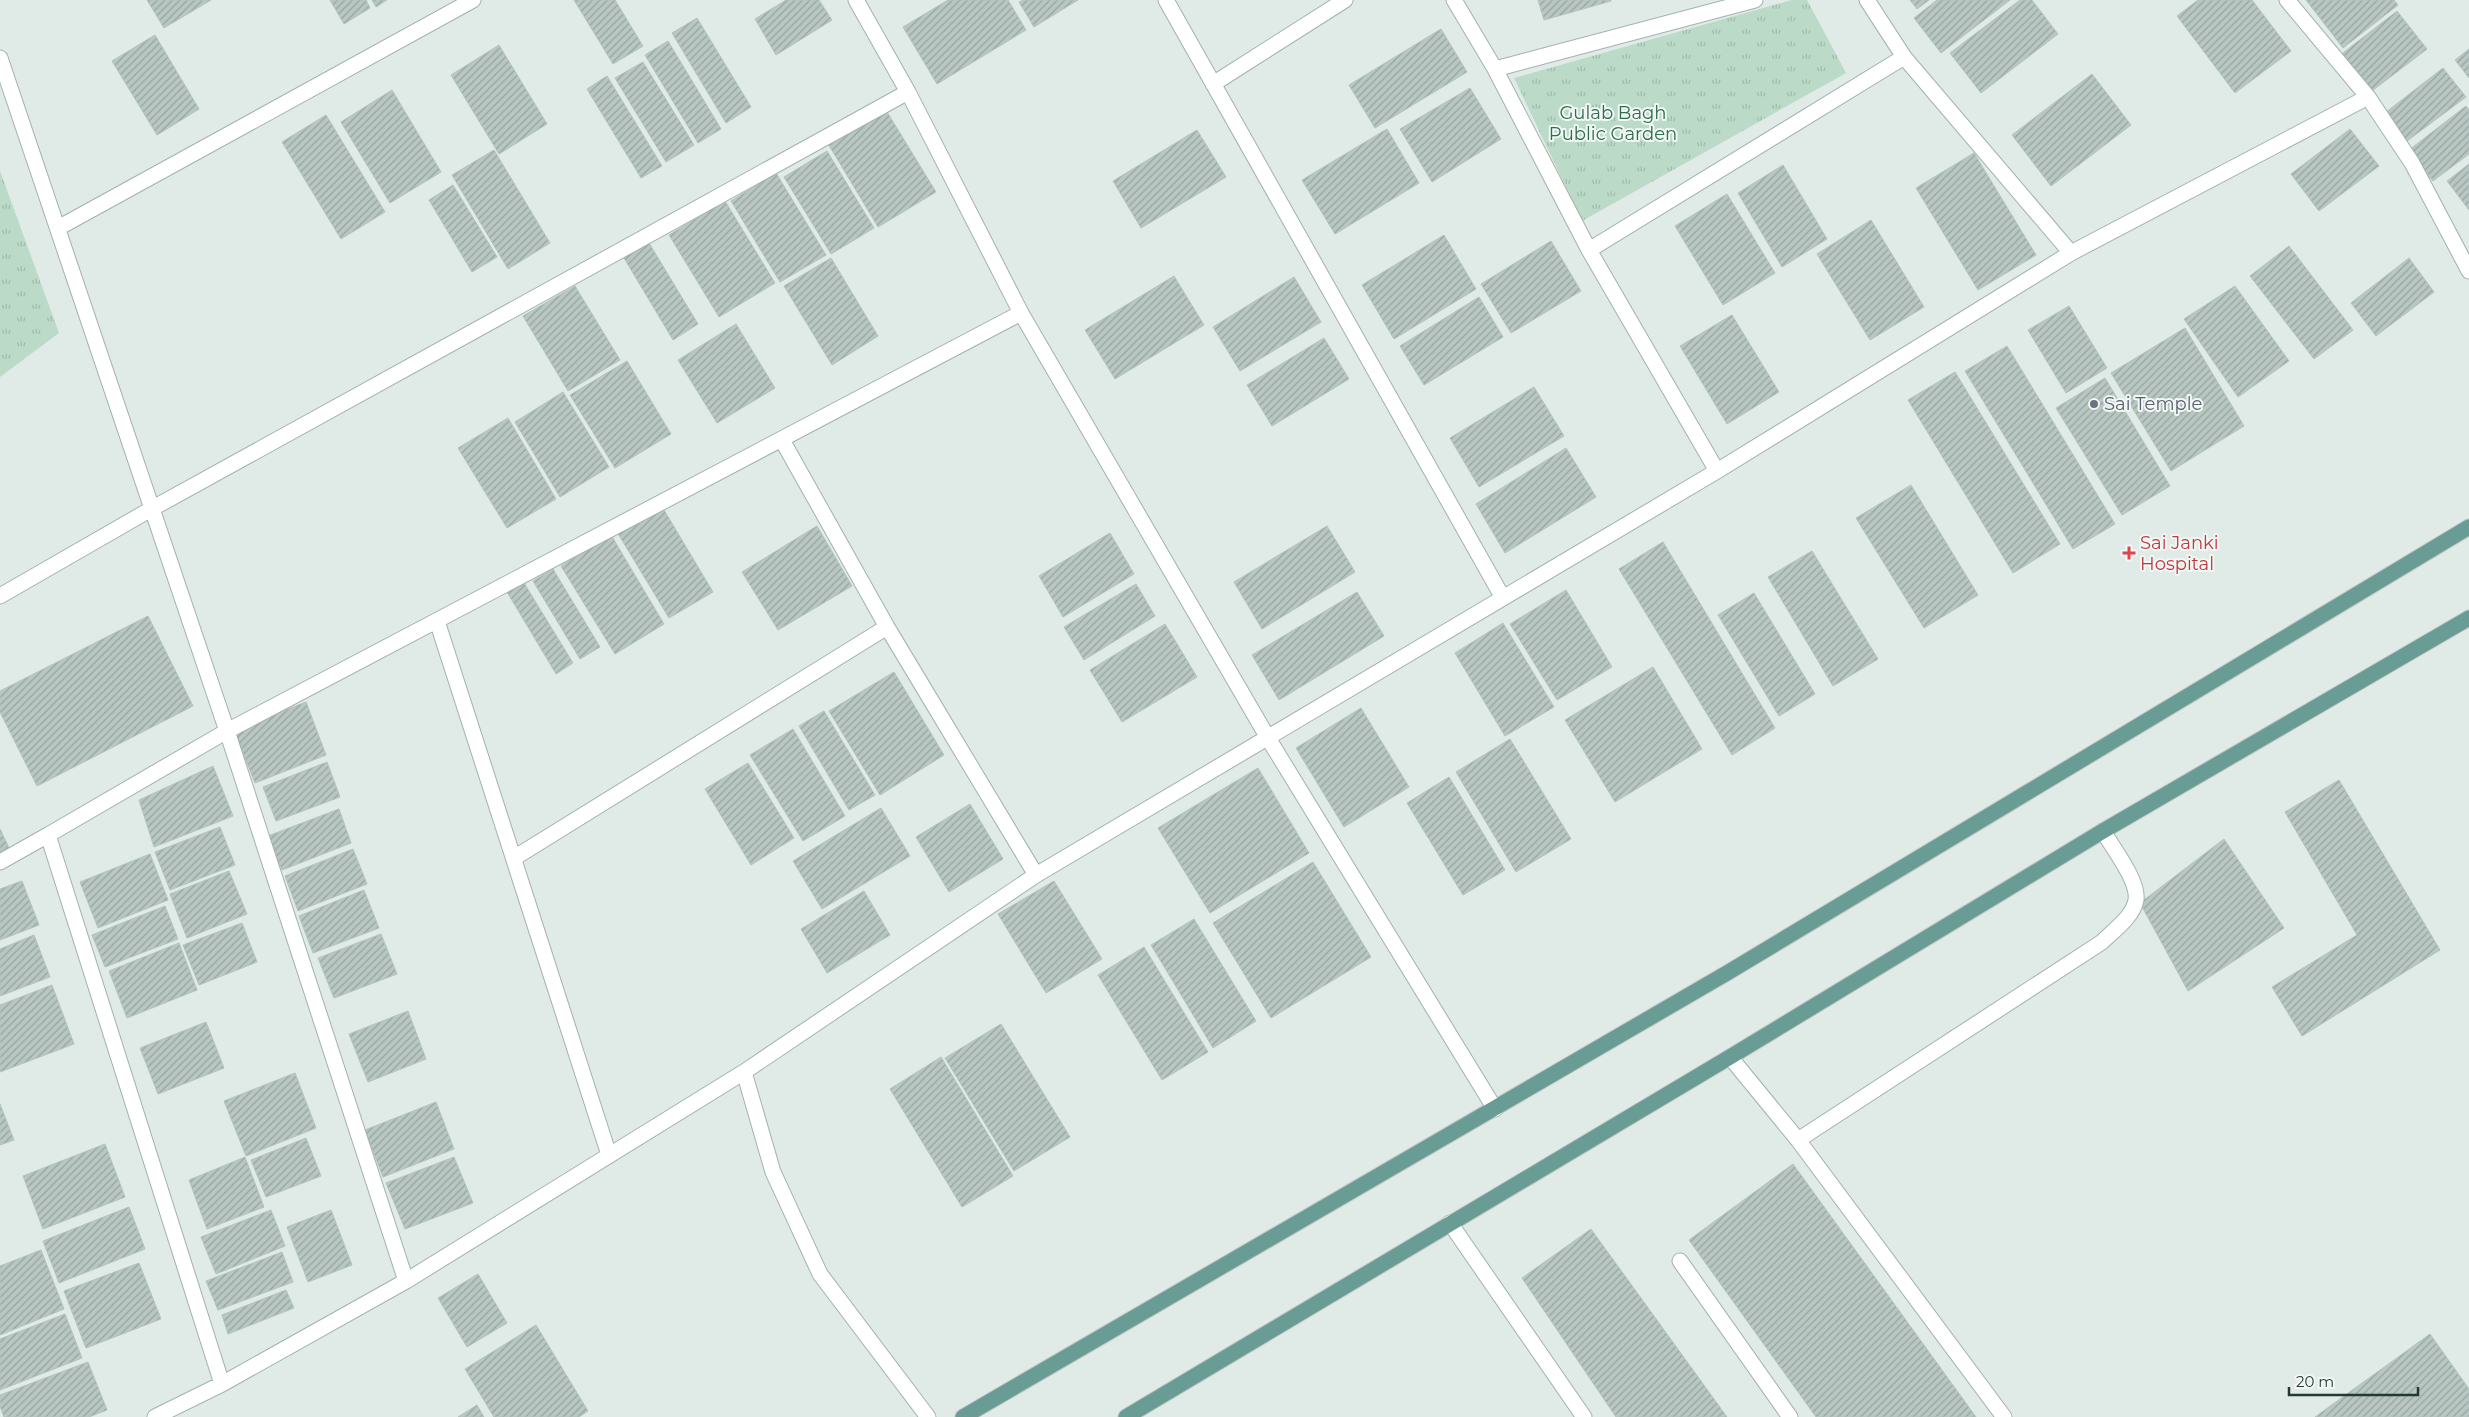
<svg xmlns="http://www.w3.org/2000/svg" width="2469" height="1417" font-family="Montserrat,sans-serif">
	<defs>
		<pattern id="park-tufts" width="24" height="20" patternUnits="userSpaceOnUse" patternTransform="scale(1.25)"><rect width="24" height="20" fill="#bbdac7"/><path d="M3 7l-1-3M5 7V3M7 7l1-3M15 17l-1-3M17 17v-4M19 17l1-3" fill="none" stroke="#a0bcac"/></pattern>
		<pattern id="building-hatch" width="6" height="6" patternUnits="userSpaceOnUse" patternTransform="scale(1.25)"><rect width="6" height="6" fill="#b9c7c3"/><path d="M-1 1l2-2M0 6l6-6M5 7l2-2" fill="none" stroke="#96a39f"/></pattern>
	</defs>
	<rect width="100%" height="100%" fill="#e0eae7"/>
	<path fill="url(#park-tufts)" d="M1792,0H1807L1846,73L1582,221L1514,78Z
		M0,171L59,333L0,377Z"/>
	<path fill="url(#building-hatch)" stroke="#b3c3be" d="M147,0H211L164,28Z
		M330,0H366L370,8L344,24Z
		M372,0H387L376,7Z
		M574,0H615L643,46L613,64Z
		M786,0H819L832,20L776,55L755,19Z
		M948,0H1008L1026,30L937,84L903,27Z
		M1023,0H1078L1034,27L1019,2Z
		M1538,0H1611V1L1544,20Z
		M1910,0H1929L1917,9Z
		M1937,0H2010L1941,53L1914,18Z
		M2020,0H2032L2058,34L1981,93L1950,53Z
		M2198,0H2252L2291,51L2235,93L2177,16Z
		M2306,0H2394L2398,5L2343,48Z
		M2397,11L2427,49L2368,94L2339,56Z
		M697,18L751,107L726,123L672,33Z
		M1441,29L1467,72L1375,128L1349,85Z
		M155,35L199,109L157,135L112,61Z
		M668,41L721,129L698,143L645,55Z
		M499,45L547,124L499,154L451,75Z
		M2469,49V78L2455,60Z
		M643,62L694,145L666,162L615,78Z
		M2443,68L2466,97L2403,144L2381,116Z
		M2092,74L2131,125L2051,186L2012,135Z
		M607,76L662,166L641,178L587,89Z
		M1470,88L1501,139L1432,182L1400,129Z
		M392,90L441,172L390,203L341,122Z
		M2466,106L2469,110V154L2433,181L2409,150Z
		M884,107L936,192L878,227L827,142Z
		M326,115L385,212L341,239L282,142Z
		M1387,129L1419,183L1335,234L1302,180Z
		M2350,129L2379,166L2319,211L2291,174Z
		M1197,130L1226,177L1141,228L1113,181Z
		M494,150L550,243L508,269L452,175Z
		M827,151L874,228L831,254L784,177Z
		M1974,153L2036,255L1978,290L1916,188Z
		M2469,164V210L2447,181Z
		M1783,165L1827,239L1782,267L1738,193Z
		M776,173L826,255L780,282L731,201Z
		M453,185L497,257L472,272L429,200Z
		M1727,194L1775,273L1723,305L1675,226Z
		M725,201L775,283L719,317L669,235Z
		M1871,220L1924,307L1870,340L1817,254Z
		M1444,235L1476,289L1394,339L1362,285Z
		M646,238L698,324L673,340L621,253Z
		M1551,241L1581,291L1511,333L1481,284Z
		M2289,246L2353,330L2314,359L2250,276Z
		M831,258L878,336L832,365L784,286Z
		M2409,258L2434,292L2376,336L2351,303Z
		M1174,276L1204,325L1115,379L1085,330Z
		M1294,277L1321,322L1240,371L1213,327Z
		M575,286L620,360L568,391L523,316Z
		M2235,286L2289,361L2238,397L2184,319Z
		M1479,297L1503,337L1424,385L1400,346Z
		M2069,306L2107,368L2066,393L2028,330Z
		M1732,315L1779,392L1727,424L1680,346Z
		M736,324L775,388L717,423L678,360Z
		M2185,328L2244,426L2171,471L2111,373Z
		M1324,338L1349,379L1272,426L1247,385Z
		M2007,346L2115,524L2073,549L1965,371Z
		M627,361L671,434L615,468L570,395Z
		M1955,372L2060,544L2013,573L1908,400Z
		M2105,378L2170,486L2122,515L2056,408Z
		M1534,387L1564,436L1479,487L1450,438Z
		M563,392L609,467L560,497L515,422Z
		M508,418L556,499L507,528L458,448Z
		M1566,448L1596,497L1505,553L1476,504Z
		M1911,485L1978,595L1924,628L1856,518Z
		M661,505L713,592L669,618L617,532Z
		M817,526L852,586L778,630L742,572Z
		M1327,526L1355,572L1262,629L1234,582Z
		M1110,533L1134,574L1063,617L1039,576Z
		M611,535L664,624L615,654L561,566Z
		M1663,542L1775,728L1732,755L1619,569Z
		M1812,551L1878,659L1833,686L1768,577Z
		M553,569L600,647L580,659L533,581Z
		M524,583L573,663L556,674L507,592Z
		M1136,584L1155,616L1084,660L1064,627Z
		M1566,590L1612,667L1557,700L1510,624Z
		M1357,592L1384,636L1279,700L1252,655Z
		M1754,593L1815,694L1779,716L1718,615Z
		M148,616L193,706L37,786L0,712V691Z
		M1503,623L1554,707L1505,736L1455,653Z
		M1165,624L1197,677L1122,722L1090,670Z
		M1653,667L1702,749L1615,802L1565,720Z
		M894,672L944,755L880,795L829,711Z
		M306,702L326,755L255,783L234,730Z
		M1361,708L1409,787L1344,827L1296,748Z
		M824,711L875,795L849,810L799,726Z
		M793,729L845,816L803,841L750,755Z
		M1510,739L1571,839L1516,872L1456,772Z
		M327,762L340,797L276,821L263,787Z
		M748,763L794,838L751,865L705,789Z
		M213,766L233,816L154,847L139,800Z
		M1258,768L1309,853L1210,913L1158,828Z
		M1449,777L1505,870L1463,895L1407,803Z
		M2339,780L2440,950L2302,1036L2272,987L2357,935L2285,812Z
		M970,804L1003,859L949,892L916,837Z
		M881,808L910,856L822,909L793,861Z
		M339,809L351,843L282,870L268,836Z
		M220,827L235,865L170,890L155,852Z
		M0,829L10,850L0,855Z
		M2224,839L2284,928L2188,991L2140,903Z
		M353,849L367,884L298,911L285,876Z
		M150,854L168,900L98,928L80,882Z
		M1313,862L1371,957L1271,1018L1213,923Z
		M229,871L247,914L187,938L170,894Z
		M22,881L39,925L0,940V889Z
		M1054,881L1102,959L1046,993L998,914Z
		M364,890L379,928L313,953L299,916Z
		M864,891L890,935L827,973L801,929Z
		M165,906L178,939L105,967L92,935Z
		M1194,919L1256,1021L1213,1048L1151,945Z
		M242,923L257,962L199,985L183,945Z
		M381,934L397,974L334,998L318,958Z
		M34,935L50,977L0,996V949Z
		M179,943L197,990L127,1018L109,971Z
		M1144,947L1208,1052L1162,1080L1098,975Z
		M52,985L74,1044L0,1072V1005Z
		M408,1011L426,1059L368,1082L349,1034Z
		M206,1022L224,1068L158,1094L140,1048Z
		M1001,1024L1070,1137L1014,1171L945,1058Z
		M941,1057L1013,1176L962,1207L890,1089Z
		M295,1073L316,1128L246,1156L224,1101Z
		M436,1102L454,1149L383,1177L365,1130Z
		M0,1104L14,1140L0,1145Z
		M306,1138L321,1176L266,1197L251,1160Z
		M105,1144L125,1197L43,1229L23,1176Z
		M245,1157L264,1207L207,1229L189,1180Z
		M454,1157L473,1203L405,1229L386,1183Z
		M1793,1164L1976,1417H1816L1689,1240Z
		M129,1207L145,1249L59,1283L43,1241Z
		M271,1210L285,1246L216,1274L201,1237Z
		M331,1210L352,1265L308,1282L287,1227Z
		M1591,1229L1727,1417H1616L1522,1278Z
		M41,1250L64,1309L0,1335V1266Z
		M282,1252L293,1282L218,1310L206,1281Z
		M139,1263L161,1319L86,1348L64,1291Z
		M478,1274L507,1323L467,1347L438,1298Z
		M286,1290L294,1308L228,1334L222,1315Z
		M65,1314L82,1358L0,1390V1339Z
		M536,1325L588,1411L579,1417H494L465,1369Z
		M2430,1334L2469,1389V1417H2315Z
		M88,1362L107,1410L89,1417H4L0,1406V1395Z
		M477,1405L484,1417H458Z"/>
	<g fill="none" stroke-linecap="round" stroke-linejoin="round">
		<g stroke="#a3b1ae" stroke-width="17">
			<path id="street" d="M856,0L908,92L1021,313L1268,738L1495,1109
				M1166,0L1503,598
				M1454,0L1495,69L1589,250L1717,471
				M1867,0L1904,57L2071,253
				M2287,0L2368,97L2412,163L2469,271
				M0,58L227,731L406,1281L744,1072L1036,875L1717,471L2071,253L2368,97
				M1495,69L1755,0
				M1213,84L1345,0
				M58,228L473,0
				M1589,250L1904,57
				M782,440L887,627L1036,875
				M0,596L153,508L908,92
				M437,621L609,1155
				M514,858L887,627
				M0,862L48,835
				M1730,1057L1798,1140L2004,1417
				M744,1072L773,1172L820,1274L928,1417
				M1798,1140L2102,942C2114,930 2133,917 2136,900C2139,881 2112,847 2103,831
				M1450,1223L1584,1417
				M1680,1261L1790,1417
				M222,1384L406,1281
				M155,1417L222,1384L48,835L227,731L1021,313"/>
		</g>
		<g stroke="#bdc4c2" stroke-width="17">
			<path id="primary" d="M963,1417L1727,973L2469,527
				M1126,1417L1730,1057L2103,831L2469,618"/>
		</g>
		<use href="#street" stroke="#fff" stroke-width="15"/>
		<use href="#primary" stroke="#689c95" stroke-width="15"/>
	</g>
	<circle fill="#6b7280" stroke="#f0f7f4" stroke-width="2" cx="2094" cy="404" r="5"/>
	<path fill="#e0444e" stroke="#f0f7f4" stroke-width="2" d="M2126.5 545.5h5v5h5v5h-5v5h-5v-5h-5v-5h5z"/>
	<g text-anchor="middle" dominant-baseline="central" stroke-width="4" stroke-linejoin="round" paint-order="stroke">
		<g font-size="18" fill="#306c4f" stroke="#f0f7f4">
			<text x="1613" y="113">Gulab Bagh<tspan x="1613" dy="21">Public Garden</tspan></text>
		</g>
		<g font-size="18" fill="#5b616d" stroke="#f0f7f4" text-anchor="start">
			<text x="2104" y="404">Sai Temple</text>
		</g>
		<g font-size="18" fill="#be3a42" stroke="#f0f7f4" text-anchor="start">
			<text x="2140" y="543">Sai Janki<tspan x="2140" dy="21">Hospital</tspan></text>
		</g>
	</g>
	<path d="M2289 1387v8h129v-8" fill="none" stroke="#223935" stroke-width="2.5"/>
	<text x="2296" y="1387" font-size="15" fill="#223935" stroke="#f0f7f4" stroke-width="4" paint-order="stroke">20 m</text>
</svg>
